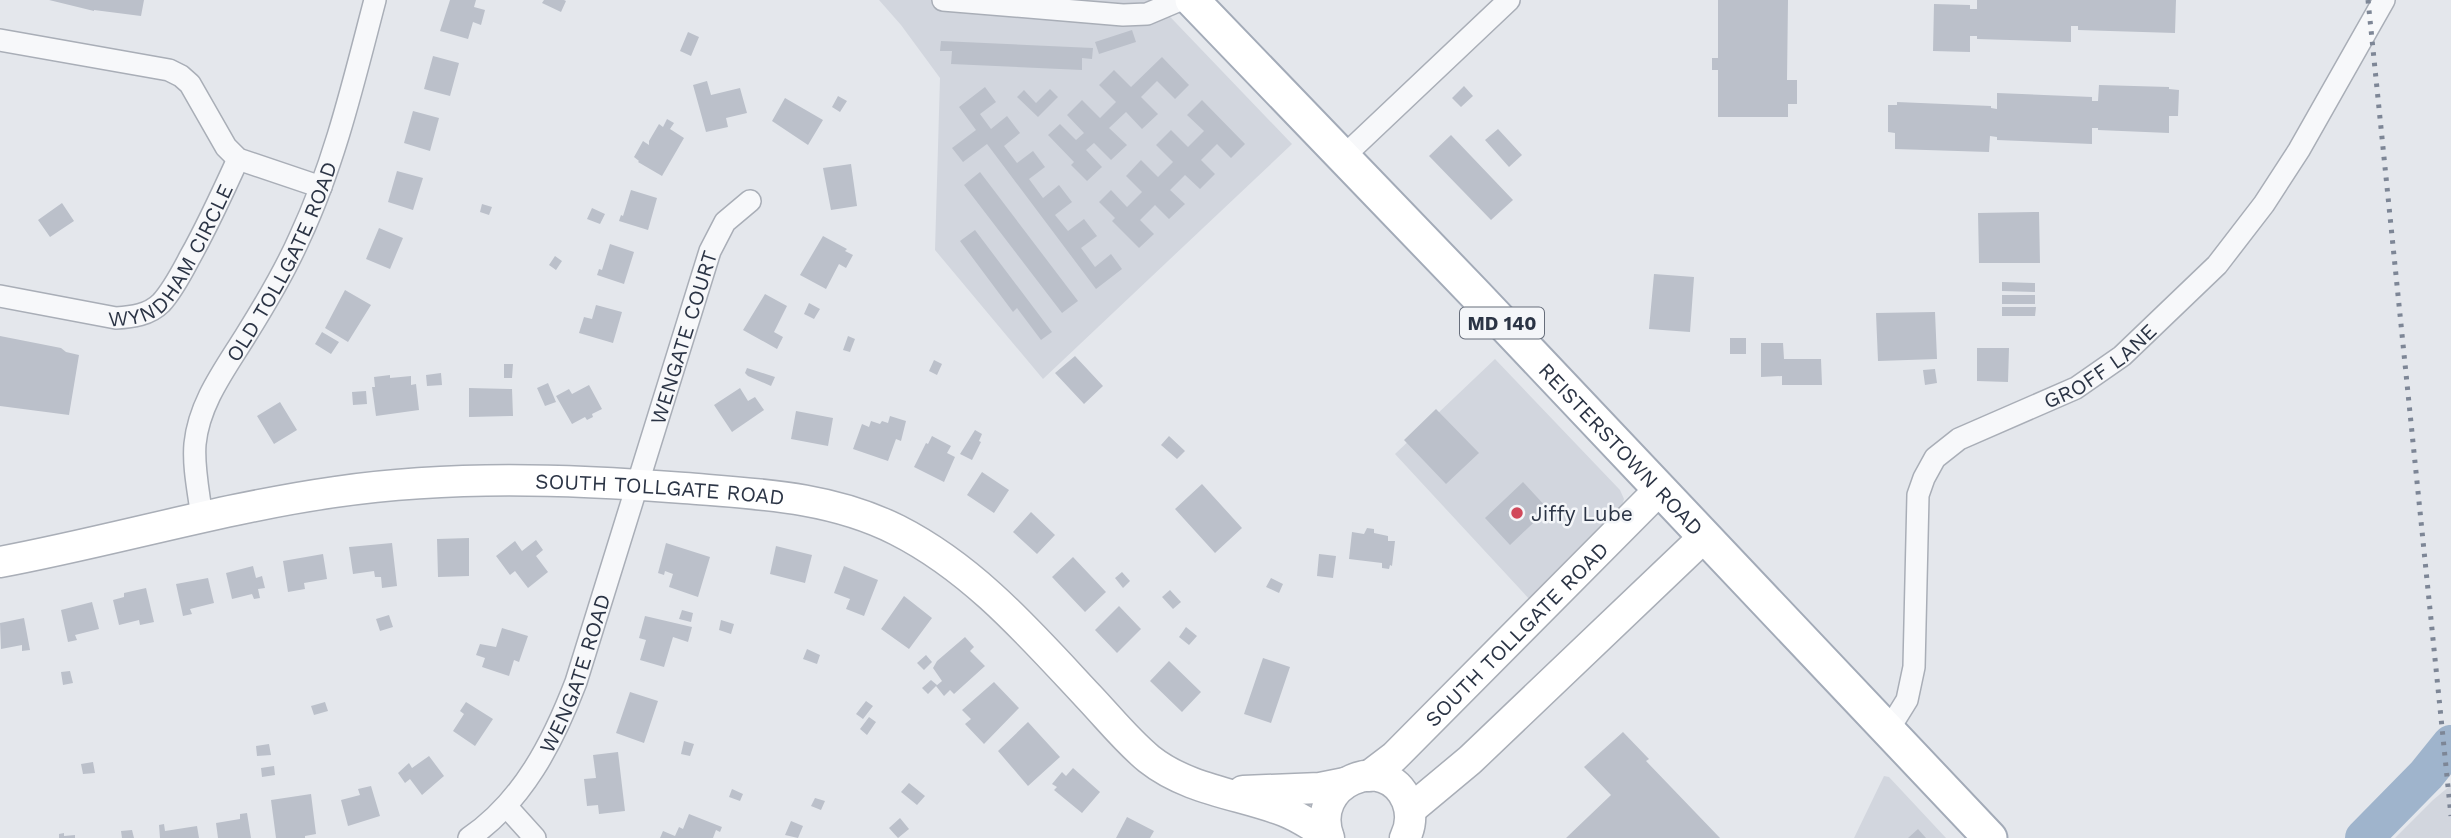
<svg xmlns="http://www.w3.org/2000/svg" width="2451" height="838" font-family="'Work Sans',sans-serif">
	<rect width="100%" height="100%" fill="#e4e7ec"/>
	<path fill="#d2d6de" d="M879,0H1154L1292,144L1043,379L935,250L940,78L901,25Z
		M1495,359L1620,490L1624,499L1621,509L1531,601L1395,454Z
		M1884,776L1889,777L1946,838H1854Z
		M2451,785V838H2395L2433,800Z"/>
	<g fill="none" stroke-linecap="round" stroke-linejoin="round">
		<path stroke="#9fb4cc" stroke-width="38" d="M2364,838L2426,775L2451,744"/>
	</g>
	<path fill="#bbc0ca" d="M49,0H144L141,16L94,10V11Z
		M450,0H476L474,7L485,10L481,25L473,22L468,39L440,31Z
		M544,0H564L566,1L561,12L542,3Z
		M1718,0H1788L1787,80H1797V104H1788V117H1718V70H1712V58H1718Z
		M1977,0H2176L2175,33L2078,30V26H2071V42L1977,39V36H1970V52L1933,51L1934,4L1970,5V9H1977Z
		M1132,30L1136,42L1099,54L1095,42Z
		M688,32L699,37L691,56L680,51Z
		M941,41L1093,48L1092,59L1082,58V70L951,64L952,51H940Z
		M433,56L459,63L450,96L424,89Z
		M1162,57L1189,85L1175,99L1157,81L1141,97L1158,114L1142,129L1126,112L1109,128L1127,145L1111,160L1094,143L1086,150L1102,167L1087,181L1071,165L1074,162L1048,135L1060,124L1076,140L1084,133L1067,115L1082,100L1100,118L1116,102L1099,85L1114,70L1131,87Z
		M707,81L711,95L740,88L747,113L726,118L728,127L706,132L693,85Z
		M2099,85L2169,87V89L2179,90L2178,116H2169V133L2098,130V128H2092V144L1997,140V137L1990,136L1989,152L1895,149V133L1888,132V105H1897V102L1991,106V108L1997,109V93L2092,97V101H2098Z
		M1464,86L1473,96L1461,107L1452,98Z
		M985,87L996,102L980,114L991,129L1007,116L1020,133L1004,146L1017,163L1033,151L1045,167L1029,179L1043,198L1059,185L1072,202L1055,215L1068,231L1084,219L1097,236L1081,248L1095,267L1111,254L1122,269L1096,289L987,144L963,162L952,148L976,130L959,107Z
		M1050,89L1058,97L1038,117L1017,97L1024,90L1036,103Z
		M838,96L847,101L840,112L832,107Z
		M785,98L823,120L808,145L772,121Z
		M1202,100L1245,144L1231,158L1217,144L1201,160L1215,174L1200,189L1185,175L1170,190L1185,204L1169,219L1155,205L1140,220L1154,234L1139,248L1112,221L1115,218L1099,202L1111,190L1127,207L1142,192L1126,176L1141,160L1158,177L1173,162L1156,145L1171,130L1188,147L1204,131L1187,115Z
		M413,111L439,118L430,151L404,143Z
		M667,119L674,123L670,129L684,138L662,176L638,162L639,161L634,157L643,141L649,145V141L659,124L663,127Z
		M1498,129L1522,155L1509,167L1485,140Z
		M1451,135L1513,200L1491,220L1429,156Z
		M851,164L857,206L831,210L823,168Z
		M397,171L423,178L413,210L388,202Z
		M980,172L1078,301L1062,313L964,185Z
		M631,190L657,198L648,230L619,221L621,215L623,216Z
		M62,203L74,221L50,237L38,220Z
		M482,204L492,207L489,215L480,212Z
		M592,208L605,214L600,224L587,219Z
		M2039,212L2040,263H1979L1978,213Z
		M379,228L403,238L390,269L366,259Z
		M975,230L1052,332L1041,340L1017,308L1013,312L960,241Z
		M823,236L847,249L845,251L853,255L846,268L839,264L826,289L800,275Z
		M610,244L634,252L624,284L597,275L599,269L602,270Z
		M555,256L562,261L556,270L549,265Z
		M1654,274L1694,277L1690,332L1649,329Z
		M2002,282L2035,283V292L2002,291Z
		M345,290L371,305L348,342L325,328Z
		M765,294L787,306L774,332L783,337L777,349L743,330Z
		M2002,295H2035V304H2002Z
		M809,303L820,309L814,319L804,314Z
		M596,305L622,312L613,343L579,333L584,317L592,319Z
		M2002,307H2036L2035,316H2002Z
		M1935,312L1937,359L1878,361L1876,313Z
		M322,332L339,342L331,354L315,344Z
		M0,336L61,348L66,352L79,355L69,415L0,406Z
		M848,336L855,339L850,352L843,350Z
		M1730,338H1746V354H1730Z
		M1761,343H1783L1784,359H1821L1822,385H1782V376L1761,377Z
		M1977,348H2009L2008,382L1977,381Z
		M1075,356L1103,386L1084,404L1055,373Z
		M934,360L942,364L937,375L929,371Z
		M504,364H513L512,378H504Z
		M747,368L775,377L771,386L748,376L745,373Z
		M1935,369L1937,383L1925,385L1923,370Z
		M441,373L442,385L427,386L426,375Z
		M390,375V378L411,376V385L416,384L419,410L376,416L372,387H375L374,377Z
		M548,383L556,402L545,406L537,388Z
		M589,385L602,409L592,414L593,417L587,420L585,417L572,424L556,396L569,389L572,394Z
		M469,388L512,389L513,416L469,417Z
		M740,388L748,401L755,397L764,410L732,432L714,405Z
		M366,391L367,404L353,405L352,392Z
		M280,402L297,430L274,444L257,416Z
		M1436,409L1479,453L1446,484L1404,440Z
		M796,411L833,418L828,446L791,439Z
		M890,416L906,421L901,441L896,439L888,461L853,449L862,424L869,427L871,421L880,424L882,421L888,423Z
		M975,430L982,434L979,441L981,442L972,460L960,454Z
		M932,436L951,446L947,453L955,457L944,482L914,467L926,443L928,444Z
		M1169,436L1185,451L1177,459L1161,445Z
		M982,472L1009,490L994,513L967,495Z
		M1523,482L1548,509L1510,545L1485,518Z
		M1202,484L1242,528L1215,553L1175,509Z
		M1031,512L1055,535L1037,554L1013,532Z
		M1367,528L1374,529V533L1388,536V541H1395L1392,566L1390,565L1389,569L1382,568V563L1349,559L1352,532L1364,534Z
		M469,538V576L438,577L437,539Z
		M536,540L543,550L536,556L548,572L528,588L515,571L510,575L496,556L515,541L522,551Z
		M392,543L397,586L382,588L381,577H375L374,571L353,574L349,547Z
		M666,543L710,557L698,597L669,587L673,574L665,571L664,575L658,573Z
		M776,546L812,555L805,583L770,574Z
		M323,554L327,579L304,583L305,589L288,592L283,561Z
		M1319,554L1336,556L1333,578L1317,576Z
		M1073,557L1106,592L1085,612L1052,577Z
		M253,566L256,578L262,576L265,588L258,589L260,598L254,599L252,594L232,599L226,573Z
		M844,566L878,580L864,616L846,609L850,599L834,593Z
		M1122,572L1130,581L1123,588L1115,578Z
		M208,578L214,603L190,609L192,614L183,616L176,584Z
		M1271,578L1283,584L1279,593L1266,587Z
		M146,588L154,622L140,625L139,620L119,625L113,600L124,597V593Z
		M1170,590L1181,602L1173,609L1162,597Z
		M904,596L932,618L909,649L881,629Z
		M92,602L99,629L75,635L77,640L68,642L61,610Z
		M1119,606L1141,629L1117,653L1095,630Z
		M682,610L693,613L691,622L679,619Z
		M389,615L393,627L380,631L376,619Z
		M645,616L692,627L688,642L673,637L664,667L640,660L646,640L639,638Z
		M24,618L30,650L22,651V645L1,649L0,623Z
		M721,620L734,624L731,634L719,630Z
		M1186,627L1197,636L1189,645L1179,637Z
		M502,628L528,636L519,662L514,660L509,676L482,667L485,658L476,655L480,644L496,647Z
		M965,637L974,647L970,651L985,666L954,694L950,690L944,696L936,686L942,681L933,668L937,661Z
		M807,649L820,655L817,664L803,659Z
		M926,655L932,662L924,670L917,663Z
		M1263,658L1290,667L1271,723L1244,714Z
		M1169,661L1201,692L1182,712L1150,681Z
		M70,671L73,683L63,685L61,672Z
		M931,680L937,685L928,694L922,688Z
		M994,682L1019,708L984,744L965,724L971,719L962,710Z
		M630,692L658,701L644,743L616,733Z
		M866,701L873,706L863,719L856,714Z
		M325,702L328,711L314,715L311,706Z
		M466,702L493,719L475,746L453,731L464,714L460,711Z
		M869,717L876,722L867,735L860,729Z
		M1028,722L1060,757L1028,786L998,751Z
		M1623,732L1649,759L1646,761L1720,838H1566L1611,795L1584,767Z
		M684,741L694,744L690,756L681,754Z
		M269,744L271,755L257,756L256,746Z
		M618,752L625,811L599,814L598,805L587,806L584,779L596,778L593,755Z
		M429,756L444,776L422,795L410,779L405,783L398,773L409,763L412,768Z
		M93,762L95,773L83,774L81,764Z
		M274,766L275,775L262,777L261,768Z
		M1073,768L1100,792L1082,813L1054,790L1057,787L1052,784L1062,772L1066,776Z
		M909,783L925,796L917,805L901,792Z
		M371,786L380,816L348,826L341,800L360,795L358,789Z
		M732,789L743,794L740,801L729,797Z
		M311,794L316,834L305,836V838H276L271,800Z
		M815,798L825,801L821,810L811,806Z
		M247,813L251,838H218L216,823L240,819V814Z
		M689,814L722,827L720,832L716,830L713,838H660L663,831L675,836L679,827L683,829Z
		M1127,817L1154,831L1150,838H1116Z
		M900,818L909,829L898,838L889,828Z
		M791,821L803,826L798,838L785,835Z
		M164,824L165,831L197,826L199,838H160L159,825Z
		M1918,829L1926,838H1908Z
		M132,830L134,838H122L121,831Z
		M64,833V836L75,835V838H59V834Z"/>
	<g fill="none" stroke-linecap="round" stroke-linejoin="round">
		<g stroke="#a9aeb7" stroke-width="24">
			<g id="street">
				<path d="M943,0L1123,15L1147,14L1180,0"/>
				<path d="M0,40L169,70L181,76L190,84L226,147L238,159L321,187"/>
				<path d="M1343,157L1509,0"/>
				<path id="s1" d="M0,296L116,318C132,317 149,315 161,303C173,290 182,272 190,257C208,225 223,192 238,159"/>
				<path id="s2" d="M202,518C199,494 193,467 195,444C199,403 225,369 246,335C266,303 285,271 300,237C335,162 354,80 375,0"/>
				<path id="s3" d="M1889,729L1907,700L1914,667L1918,495L1924,478L1935,458L1959,439L2076,388L2122,356L2217,265L2264,204L2299,150L2384,0"/>
				<path d="M507,807L535,838"/>
				<path id="s4" d="M469,838C523,801 553,742 576,682L710,251L725,222L750,201"/>
			</g>
		</g>
		<g stroke="#a9aeb7" stroke-width="33">
			<g id="secondary">
				<path id="s5" d="M0,562C112,541 222,508 335,492C451,475 567,479 684,488C757,494 830,496 897,530C974,569 1030,634 1088,696C1108,717 1127,741 1149,759C1188,790 1239,794 1284,811C1300,817 1314,827 1328,836"/>
				<path id="s6" d="M1369,776L1394,757L1660,489"/>
				<path d="M1243,791L1320,788L1345,783"/>
				<path d="M1410,810L1470,760L1705,536"/>
				<path d="M1329,838C1308,783 1386,750 1407,801C1412,814 1411,826 1405,838"/>
			</g>
		</g>
		<g stroke="#a3abb8" stroke-width="37">
			<g id="primary">
				<path id="s7" d="M1192,0L1476,295L1990,838"/>
			</g>
		</g>
		<use href="#street" stroke="#f7f8fa" stroke-width="21"/>
		<use href="#secondary" stroke="#fff" stroke-width="30"/>
		<use href="#primary" stroke="#fff" stroke-width="33"/>
		<path stroke="#7d8696" stroke-width="5" stroke-dasharray="3.5 7" stroke-linecap="butt" d="M2368,0L2451,816"/>
	</g>
	<circle fill="#d1495b" stroke="#f4f6f9" stroke-width="2.5" cx="1517" cy="513" r="7"/>
	<g text-anchor="middle" dominant-baseline="central" stroke-width="5" stroke-linejoin="round" paint-order="stroke">
		<rect fill="#f4f6f9" stroke="#676e7b" stroke-width="2" x="1460" y="307.5" width="84" height="31" rx="5"/>
		<g font-size="19" font-weight="bold" fill="#2b3445">
			<text x="1502" y="323">MD 140</text>
		</g>
		<g font-size="21" fill="#2b3445" stroke="#f4f6f9">
			<text stroke="none"><textPath href="#s1" startOffset="206">WYNDHAM CIRCLE</textPath></text>
			<text stroke="none"><textPath href="#s2" startOffset="278">OLD TOLLGATE ROAD</textPath></text>
			<text stroke="none"><textPath href="#s4" startOffset="553">WENGATE COURT</textPath></text>
			<text stroke="none"><textPath href="#s3" startOffset="471">GROFF LANE</textPath></text>
			<text stroke="none"><textPath href="#s7" startOffset="621">REISTERSTOWN ROAD</textPath></text>
			<text stroke="none"><textPath href="#s5" startOffset="668">SOUTH TOLLGATE ROAD</textPath></text>
			<text stroke="none"><textPath href="#s6" startOffset="205">SOUTH TOLLGATE ROAD</textPath></text>
			<text stroke="none"><textPath href="#s4" startOffset="200">WENGATE ROAD</textPath></text>
		</g>
		<g font-size="21" fill="#2b3445" stroke="#f4f6f9" text-anchor="start">
			<text x="1531" y="513">Jiffy Lube</text>
		</g>
	</g>
</svg>
